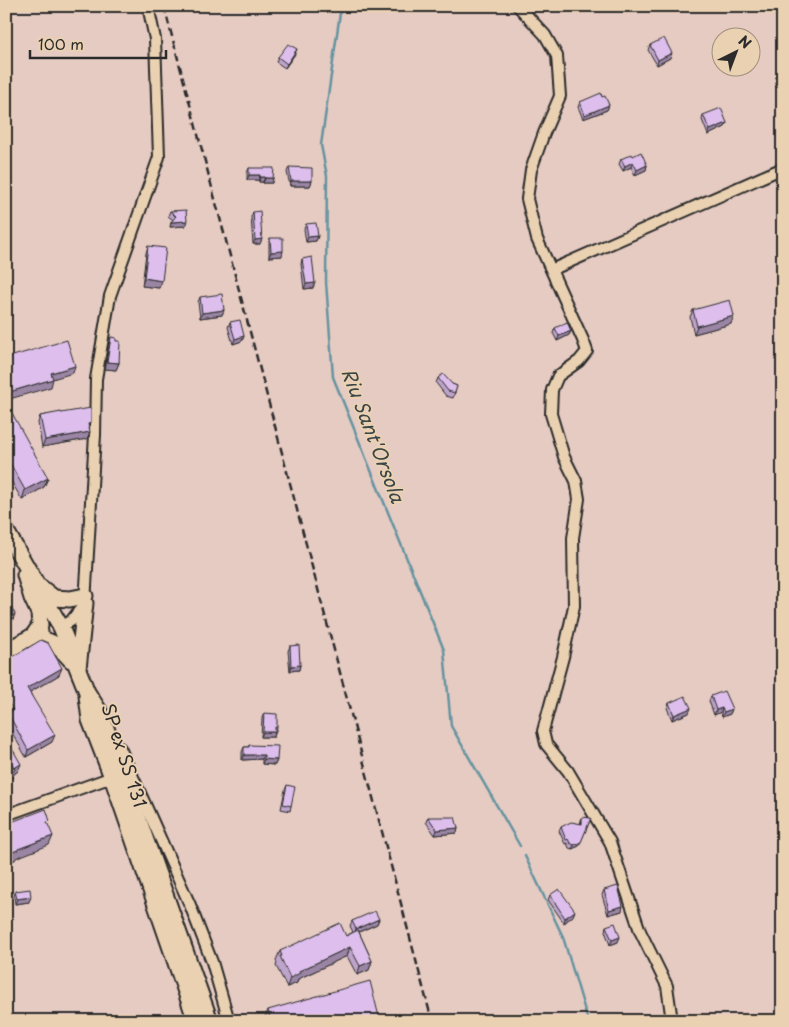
<svg xmlns="http://www.w3.org/2000/svg" width="789" height="1027" font-family="'Playpen Sans',sans-serif">
	<rect width="100%" height="100%" fill="#e6cbc3"/>
	<filter id="ink" filterUnits="userSpaceOnUse"><feTurbulence type="fractalNoise" baseFrequency=".02" numOctaves="2"/><feDisplacementMap in="SourceGraphic" scale="10" xChannelSelector="R" yChannelSelector="G"/><feConvolveMatrix kernelMatrix="1 2 1 2 8 2 1 2 1" color-interpolation-filters="sRGB"/></filter>
	<g filter="url(#ink)">
		<g fill="none" stroke-linecap="round" stroke-linejoin="round">
			<path stroke="#65939f" stroke-width="2.5" d="M341,6L321,145L327,176L326,282L333,377L444,650L451,726L520,846
				M525,856L563,937L588,1021"/>
			<g stroke="#2b2b2b" stroke-width="14">
				<path id="street" d="M518,6L545,35L557,56L560,96L544,133L531,170L527,199L537,239L583,340L587,351L579,361L558,376L552,390L551,414L564,457L576,481L579,499L573,538L574,606L563,657L543,731L546,744L568,771L610,842L640,931L667,986L672,1021
					M551,270L783,168
					M61,627L71,621L85,603L95,435L96,379L110,296L159,157L155,39L148,6
					M120,748L190,905L212,962L229,1021
					M6,815L112,777"/>
			</g>
			<g stroke="#2b2b2b" stroke-width="19">
				<path id="secondary" d="M6,531L61,627L87,692L101,714L210,1021
					M25,575L32,598L39,613L40,626L33,636
					M40,587L54,598L70,599L85,596
					M33,636C53,642 57,644 71,660
					M6,651L40,632
					M78,669L85,603
					M87,696L90,720L112,777L196,1021"/>
			</g>
			<use href="#street" stroke="#ead1b2" stroke-width="10"/>
			<use href="#secondary" stroke="#ead1b2" stroke-width="15"/>
			<path stroke="#2b2b2b" stroke-width="2.5" stroke-dasharray="8 4" stroke-linecap="butt" d="M164,6L432,1021"/>
		</g>
		<path fill="#bea3cb" stroke="#2b2b2b" d="M650,45L670,58L657,65L648,50Z
			M295,54L285,68L276,62L278,57Z
			M602,97L609,105L607,110L583,119L578,107L580,102Z
			M703,115L727,123L725,127L708,135L702,120Z
			M633,156L647,165L646,170L635,175L631,167L623,171L619,164L621,159Z
			M289,167L312,181L310,186H290L287,172Z
			M249,168L273,178L272,183H263V182H259V180H247V173Z
			M170,211L185,226L170,227L173,220L168,216Z
			M253,212L260,244H253L251,217Z
			M306,224L318,236L316,241L306,242L304,229Z
			M270,238L282,256L269,257V243Z
			M148,246L159,288L142,286L146,253Z
			M302,259L313,288L304,289L301,264Z
			M200,297L224,310L222,315L200,318L198,302Z
			M693,310L731,324L694,334L690,317Z
			M230,322L244,336L242,341L233,344L228,327Z
			M555,328L571,331L569,335L557,341L553,333Z
			M111,337L116,341L119,363L116,370L105,369L109,345Z
			M438,378L457,386L453,398L446,396L436,383Z
			M61,413L90,432L87,439L42,447L38,423L40,416Z
			M6,416L48,478L44,487L22,500L6,472Z
			M290,646L300,665L299,670L290,671L288,651Z
			M6,661L59,675L30,692L52,742L26,757L6,722V718L8,714L6,711Z
			M711,696L732,709L730,714L722,717L721,712L714,715L709,701Z
			M669,703L689,713L672,720L667,708Z
			M264,713L277,727L274,737H261L262,718Z
			M6,738L18,771L14,774L11,779L6,782Z
			M249,745L277,760L275,765L262,764V759L242,760V752L244,747H249Z
			M287,785L291,806L290,811L281,809L285,790Z
			M428,817L458,828L457,833L435,835L426,822Z
			M582,817L579,846L572,849L569,848L567,843L565,844L559,831L561,827L580,824Z
			M604,890L622,911L608,915L602,895Z
			M15,891L29,902L15,904L14,896Z
			M550,895L573,916L564,923L548,900Z
			M379,919L377,924L359,932L372,961L369,970L357,975L347,956L298,979L297,983L287,987L276,966L277,963L276,960L280,951L346,936L353,932L350,926L352,921Z
			M606,926L618,942L610,945L605,931Z
			M268,1010L380,1021H264V1019Z"/>
		<path fill="#9b85a5" stroke="#2b2b2b" d="M297,49L295,54L285,68L287,64Z
			M672,53L670,58L657,65L658,60Z
			M609,105L607,110L583,119L585,115Z
			M727,123L725,127L708,135L710,130Z
			M633,162L631,167L623,171L625,166Z
			M647,165L646,170L635,175L637,170Z
			M249,175H260L259,180H247Z
			M260,177H265L263,182H259Z
			M265,178H273L272,183H263Z
			M291,181H312L310,186H290Z
			M187,221L185,226L170,227L171,222Z
			M318,236L316,241L306,242L308,237Z
			M262,239L260,244H253L255,240Z
			M283,251L282,256L269,257L271,252Z
			M144,278L162,281L159,288L142,286Z
			M315,283L313,288L304,289L306,284Z
			M224,310L222,315L200,318L202,313Z
			M734,316L731,324L694,334L697,326Z
			M571,331L569,335L557,341L559,336Z
			M244,336L242,341L233,344L235,339Z
			M107,362L119,363L116,370L105,369Z
			M75,366L73,373L49,380L51,373Z
			M53,379L51,387L6,400V393Z
			M90,432L87,439L42,447L45,440Z
			M48,478L44,487L22,500L25,490Z
			M15,614L12,622L6,626V619Z
			M300,665L299,670L290,671L291,666Z
			M62,668L59,675L25,695L27,688Z
			M691,708L689,713L672,720L674,715Z
			M722,708L721,712L714,715L716,710Z
			M732,709L730,714L722,717L724,712Z
			M263,732H275L274,737H261Z
			M55,735L52,742L26,757L28,750Z
			M244,755H264L262,759L242,760Z
			M264,759L277,760L275,765L262,764Z
			M21,764L18,771L14,774L11,779L6,782V775L12,768Z
			M589,823L579,846L572,849L574,845Z
			M458,828L457,833L435,835L437,830Z
			M53,836L49,845L16,858L15,860L6,863V854L18,849Z
			M31,897L29,902L15,904L17,899Z
			M623,906L622,911L608,915L609,910Z
			M575,911L573,916L564,923L565,918Z
			M379,919L377,924L354,934L356,929Z
			M620,937L618,942L610,945L612,940Z
			M350,947L347,956L298,979L297,983L287,987L290,978L299,971Z
			M372,961L369,970L357,975L360,966Z"/>
		<path fill="#ddbeec" stroke="#2b2b2b" d="M664,38L672,53L658,60L650,45Z
			M288,44L297,49L287,64L278,57Z
			M601,93L602,97L605,96L609,105L585,115L580,102Z
			M721,108L727,123L710,130L703,115Z
			M641,152L647,165L637,170L633,162L625,166L621,159L632,154L633,156Z
			M289,167L312,168V181H291Z
			M249,168H274L273,178H265V177H260V175H249Z
			M186,210L187,221L171,222L176,216L170,211Z
			M260,211L262,239L255,240L253,212Z
			M316,223L318,236L308,237L306,224Z
			M270,238H283V251L271,252Z
			M148,246L166,248L162,281L144,278Z
			M312,257L315,283L306,284L302,259Z
			M222,294L224,310L202,313L200,297Z
			M730,300L734,316L697,326L693,310Z
			M240,320L244,336L235,339L230,322Z
			M567,322L571,331L559,336L555,328Z
			M111,337L116,338V341H120L119,363L107,362Z
			M67,340L75,366L51,373L53,379L6,393V358Z
			M443,374L452,384L457,386L455,393L448,391L438,378Z
			M91,408V423L88,424L90,432L45,440L40,416L61,412V413Z
			M12,413L48,478L25,490L6,456V416Z
			M6,597L15,614L6,619Z
			M41,640L48,643L62,668L27,688L55,735L28,750L8,713L13,710L6,699V661Z
			M299,645L300,665L291,666L290,646Z
			M724,691L732,709L724,712L722,708L716,710L711,696Z
			M685,696L691,708L674,715L669,703Z
			M264,713L277,714V727H275V732H263Z
			M6,738L21,764L14,768L11,762L10,763L6,755Z
			M249,745L278,746L277,760L264,759V755H244V747H249Z
			M11,762L15,770L6,775V765Z
			M287,785L295,787L291,806L283,804Z
			M46,809L50,821L47,822L53,836L18,849V850L6,854V824Z
			M428,817H455L458,828L437,830Z
			M582,817L591,818L581,842L574,845L570,843L568,839L566,840L561,827L571,822L582,824Z
			M618,886L623,906L609,910L604,890Z
			M30,889L31,897L17,899L15,891Z
			M559,889L575,911L565,918L550,895Z
			M375,911L379,919L356,929L352,921Z
			M340,923L346,936L358,930L372,961L360,966L350,947L299,971L300,973L290,978L280,956H282L280,951Z
			M615,923L620,937L612,940L606,926Z
			M370,981L380,1021H271L268,1010Z"/>
	</g>
	<g text-anchor="middle" dominant-baseline="central" stroke-width="4" stroke-linejoin="round" paint-order="stroke">
		<g font-size="18" fill="#2b2b2b" stroke="#ead1b2">
			<text transform="translate(125 755) rotate(72)">SP ex SS 131</text>
		</g>
		<g font-size="19" font-style="italic" fill="#3a4548" stroke="#ead1b2">
			<text transform="translate(374 435) rotate(69)">Riu Sant'Orsola</text>
		</g>
	</g>
	<rect width="789" height="1027" fill="none" stroke="#ead1b2" stroke-width="25"/>
	<rect x="12" y="12" width="764" height="1002" fill="none" stroke="#2b2b2b" stroke-width="2" filter="url(#ink)"/>
	<g transform="translate(736 52) rotate(42)"><circle r="24" fill="#ead1b2" stroke="#9e8f7c"/>
	<path d="M0-4L9 19L0 12L-9 19Z" fill="#2b2b2b"/>
	<text y="-8" font-size="14" font-weight="bold" text-anchor="middle" fill="#2b2b2b">N</text>
	</g>
	<path d="M30 50v8h136v-8" fill="none" stroke="#2b2b2b" stroke-width="2.5"/>
	<text x="38" y="50" font-size="15" fill="#2b2b2b" stroke="#ead1b2" stroke-width="4" paint-order="stroke">100 m</text>
</svg>
